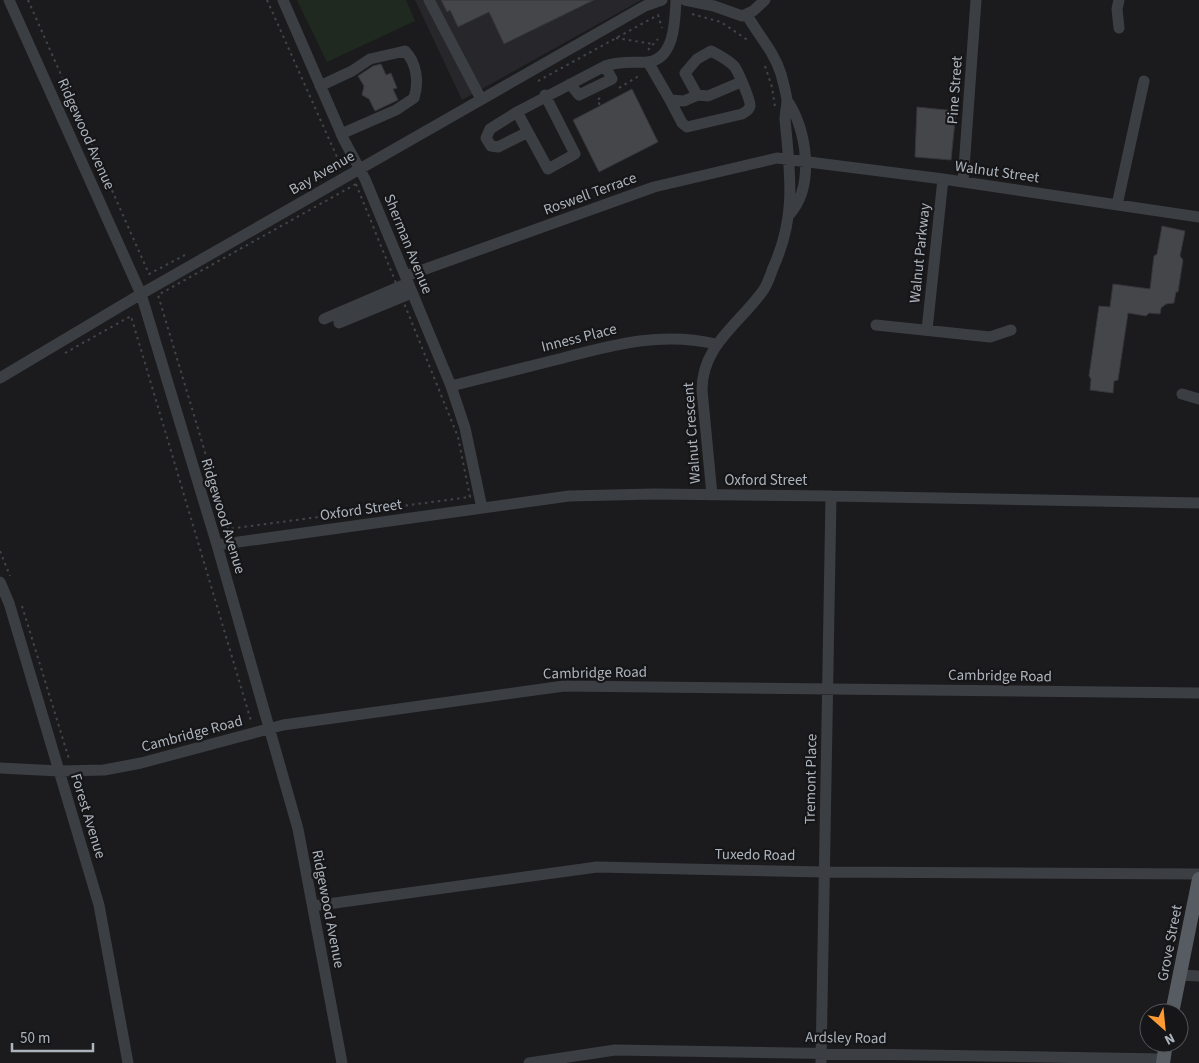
<svg xmlns="http://www.w3.org/2000/svg" width="1199" height="1063" font-family="'Source Sans 3',sans-serif">
	<rect width="100%" height="100%" fill="#1b1b1d"/>
	<path fill="#27272b" d="M415,0H641L462,100Z"/>
	<path fill="#202920" d="M297,0H406L415,21L327,62Z"/>
	<path fill="#45464a" stroke="#35353a" d="M441,0H594L504,44L489,12L458,27L450,10L447,12Z
		M381,64L386,75L391,73L397,88L393,89L398,100L375,111L369,99L362,95L364,86L358,76L373,66Z
		M632,89L658,142L599,172L573,120Z
		M917,107L956,111L951,160L915,157Z
		M1162,226L1185,231L1180,256L1183,260L1178,292H1176L1174,303L1166,304L1161,308L1160,314L1149,313L1146,316L1128,313L1118,380L1114,381L1113,393L1090,390L1091,379L1089,376L1099,306L1110,307L1113,284L1150,289L1154,256L1157,254Z"/>
	<g fill="none" stroke-linecap="round" stroke-linejoin="round">
		<path stroke="#41454a" stroke-width="2" stroke-dasharray="2.5 4" stroke-linecap="butt" d="M28,0L149,274L185,255
			M267,0L341,166
			M692,14L721,22L749,41
			M616,38L653,44
			M648,50L658,39
			M765,66L772,87L775,107
			M538,81L658,15L662,28
			M619,88L637,77L634,73
			M600,98L597,100L600,105
			M356,184L458,437L470,497L228,529L158,295Z
			M65,353L131,316L251,721
			M0,551L10,576
			M22,606L69,759"/>
		<path stroke="#3b3e43" stroke-width="11" d="M9,0L141,294L217,545L298,829L342,1063
			M283,0L344,140L365,179L451,386L465,428L482,508
			M429,0L481,99
			M685,0L714,6L742,16L753,11L765,0
			M1119,0L1117,9L1119,28
			M648,62L670,100L684,101L698,95
			M570,84L579,95L612,79L605,66
			M320,86L352,71L370,59L405,51C417,63 419,83 414,98L396,110L341,134
			M670,100L682,123L687,127L742,114C745,112 749,111 750,106C751,101 738,71 734,66C728,60 719,55 711,51L697,59L685,73L697,95L708,96L741,82
			M787,100C807,129 815,185 790,214
			M517,112L548,169L575,154L545,95
			M528,132L498,147L491,146L486,138L490,129L517,112L605,66C620,61 632,63 647,62C675,60 675,20 676,0
			M963,182L976,0
			M1117,205L1144,81
			M406,276L654,187L777,158L943,179L1199,217
			M324,319L408,283
			M339,323L412,293
			M876,325L990,337L1011,330
			M927,330L943,179
			M0,378L141,294L645,6L662,0
			M451,386C487,377 523,368 559,359C612,345 661,331 716,344
			M1182,394L1199,399
			M712,495L702,390C702,346 738,325 762,292C767,286 770,276 773,268C797,215 790,175 785,119C785,113 787,106 787,100C786,92 783,82 781,74C774,51 758,35 747,15
			M217,545L569,496L654,494L831,496L1199,503
			M0,582L9,603L99,905L128,1063
			M0,768L59,771L104,770L141,763L283,725L564,686L1199,693
			M313,906L597,867L824,872L1199,874
			M1180,975L1199,976
			M529,1063L615,1050L1163,1059
			M821,1063L831,496"/>
		<path stroke="#575b62" stroke-width="14" d="M1172,1013L1199,879
			M1163,1063L1166,1043"/>
	</g>
	<g text-anchor="middle" dominant-baseline="central" stroke-width="4.5" stroke-linejoin="round" paint-order="stroke">
		<g font-size="15" fill="#adb4bd" stroke="#161618">
			<text transform="translate(955 90) rotate(-86)">Pine Street</text>
			<text transform="translate(86 134) rotate(66)">Ridgewood Avenue</text>
			<text transform="translate(997 172) rotate(8)">Walnut Street</text>
			<text transform="translate(322 173) rotate(-30)">Bay Avenue</text>
			<text transform="translate(590 194) rotate(-20)">Roswell Terrace</text>
			<text transform="translate(408 244) rotate(68)">Sherman Avenue</text>
			<text transform="translate(920 253) rotate(-84)">Walnut Parkway</text>
			<text transform="translate(579 338) rotate(-14)">Inness Place</text>
			<text transform="translate(692 433) rotate(-94)">Walnut Crescent</text>
			<text x="766" y="480">Oxford Street</text>
			<text transform="translate(361 510) rotate(-8)">Oxford Street</text>
			<text transform="translate(223 516) rotate(73)">Ridgewood Avenue</text>
			<text transform="translate(595 673) rotate(-1)">Cambridge Road</text>
			<text transform="translate(1000 676) rotate(1)">Cambridge Road</text>
			<text transform="translate(192 734) rotate(-15)">Cambridge Road</text>
			<text transform="translate(811 779) rotate(-89)">Tremont Place</text>
			<text transform="translate(88 816) rotate(73)">Forest Avenue</text>
			<text transform="translate(755 855) rotate(1)">Tuxedo Road</text>
			<text transform="translate(328 909) rotate(79)">Ridgewood Avenue</text>
			<text transform="translate(1170 943) rotate(-79)">Grove Street</text>
			<text transform="translate(846 1038) rotate(1)">Ardsley Road</text>
		</g>
	</g>
	<g transform="translate(1164 1028) rotate(153)"><circle r="24" fill="#161618" stroke="#52555a"/>
	<path d="M0-4L9 19L0 12L-9 19Z" fill="#fd9a33"/>
	<text y="-8" font-size="14" font-weight="bold" text-anchor="middle" fill="#adb4bd">N</text>
	</g>
	<path d="M12 1043v8h81v-8" fill="none" stroke="#adb4bd" stroke-width="2.5"/>
	<text x="20" y="1043" font-size="15" fill="#adb4bd" stroke="#161618" stroke-width="4" paint-order="stroke">50 m</text>
</svg>
